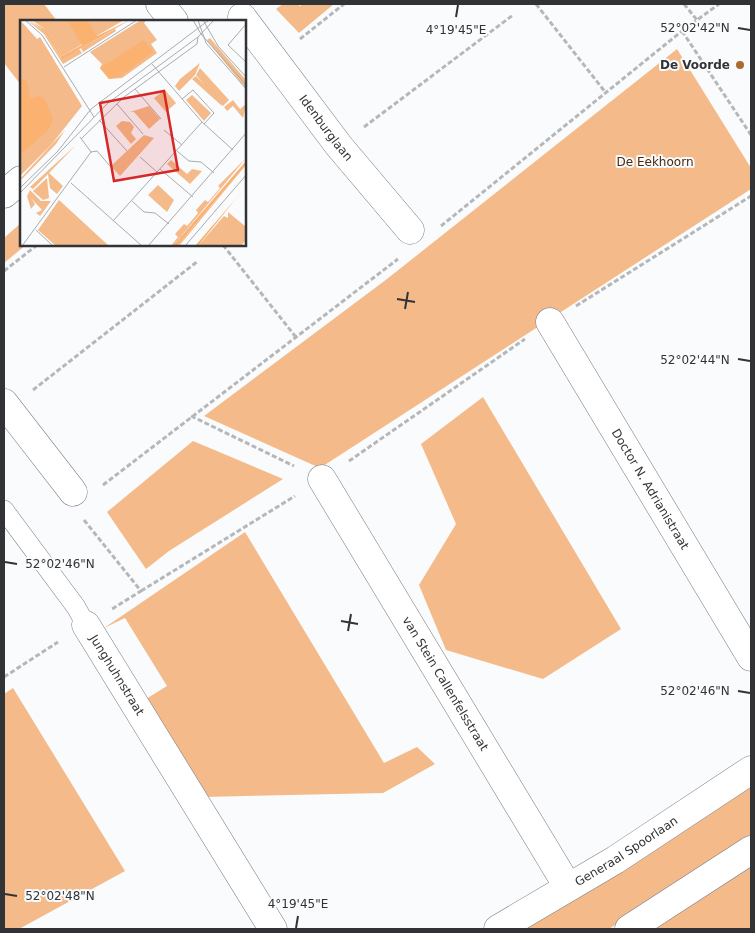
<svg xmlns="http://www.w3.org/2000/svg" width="755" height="933" font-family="'DejaVu Sans',sans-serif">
	<rect width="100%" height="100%" fill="#fafbfd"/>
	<path fill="#f4ba89" d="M4,4H44L57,21H21V85L4,63Z
		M283,4H297L300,6L303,4H334L299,33L276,9Z
		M677,49L751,168V189L320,468L204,416L387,279Z
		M21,223V245H26L4,263V238Z
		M483,397L621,629L543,679L446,650L419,585L456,524L421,444Z
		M193,441L283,479L169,551L146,569L107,512Z
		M245,532L384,763L417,747L435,764L383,793L203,797L146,699L167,686L125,618L104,628Z
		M13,688L125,871L19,929H4V694Z
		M751,782V838L609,929H521Z
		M751,861V929H646Z"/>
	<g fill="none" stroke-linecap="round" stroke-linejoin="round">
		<g stroke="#797c87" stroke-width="20">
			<path id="service" d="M4,510L76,607L86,625"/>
		</g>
		<g stroke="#797c87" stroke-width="29">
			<g id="minor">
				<path d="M160,4L174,21"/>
				<path id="s1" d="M242,17L339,146L410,230"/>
				<path d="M4,194L21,180"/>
				<path id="s2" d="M550,322L751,657"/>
				<path d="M4,403L73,492"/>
				<path id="s3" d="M322,479L568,887"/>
				<path id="s4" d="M86,625L273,929"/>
				<path id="s5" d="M498,929L615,860L751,770"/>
			</g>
		</g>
		<g stroke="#797c87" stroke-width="29">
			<path id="secondary" d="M629,929L751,850"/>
		</g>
		<path stroke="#b6b7ba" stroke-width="3" stroke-dasharray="5 2.5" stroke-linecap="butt" d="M536,4L606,93
			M684,4L697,20
			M682,31L751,135
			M300,39L344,4
			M364,127L513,15
			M441,226L682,31L719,4
			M223,245L295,336
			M4,271L37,245
			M576,306L751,196
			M33,390L198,261
			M191,416L294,466
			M349,461L525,339
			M103,485L398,259
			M84,520L141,591L112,609
			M141,591L295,496
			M4,677L58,642"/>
		<use href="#service" stroke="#fff" stroke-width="19"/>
		<use href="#minor" stroke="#fff" stroke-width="28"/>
		<use href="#secondary" stroke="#fff" stroke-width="28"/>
	</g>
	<path fill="none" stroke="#313337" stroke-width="2" d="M456,17L458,5M738,28L750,30M397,299L415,302M405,309L408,292M738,359L750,361M5,562L17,564M341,621L358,624M348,631L351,614M738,691L750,693M5,894L17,896M296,928L298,916"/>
	<circle fill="#a96b30" stroke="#fafbfd" stroke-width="2" cx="740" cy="65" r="5"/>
	<g text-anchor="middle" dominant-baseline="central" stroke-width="4" stroke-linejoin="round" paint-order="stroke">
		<g font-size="12" font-weight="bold" fill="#313337" stroke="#fafbfd" text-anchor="end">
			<text x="730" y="65">De Voorde</text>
		</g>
		<g font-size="12" fill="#313337" stroke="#fafbfd">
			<text stroke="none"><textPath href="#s1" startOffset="139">Idenburglaan</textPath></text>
			<text stroke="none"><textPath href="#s2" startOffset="195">Doctor N. Adrianistraat</textPath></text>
			<text stroke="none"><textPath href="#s4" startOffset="59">Junghuhnstraat</textPath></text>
			<text stroke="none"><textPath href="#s3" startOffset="239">van Stein Callenfelsstraat</textPath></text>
			<text stroke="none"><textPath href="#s5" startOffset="150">Generaal Spoorlaan</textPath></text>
		</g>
		<g font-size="12" fill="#482a0e" stroke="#fafbfd">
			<text x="655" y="162">De Eekhoorn</text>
		</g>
	</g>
	<g transform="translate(20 20)">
		<rect width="226" height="226" fill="#fafbfd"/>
		<path d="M0,0L17,19L20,17L62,86L31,125L0,156ZM7,0L24,11L41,38L59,29L62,33L43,44L24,14ZM12,0H104L42,36L26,10ZM121,0H126L124,3L137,20L131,24L137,33L102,58L89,59L80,48L82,44L70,32ZM95,9L96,11L63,32L61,28ZM190,18L226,60V69L187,20ZM180,43L175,55L159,71L155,66L160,59ZM180,48L209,80L203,86L176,55ZM176,56L201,82L202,86L172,59ZM145,70L156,83L146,92L134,78ZM172,75L191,93L184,101L166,80ZM213,80L220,89L226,84L223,98L213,86L207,91L204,87ZM129,86L140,99L129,109L114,92H110ZM102,101L110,102L114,107L111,113L116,119L111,124L96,106ZM45,110L36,124L2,159L1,158ZM124,115L134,118L100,156L91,146ZM56,125L29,153L43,166L37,174L30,168L28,154L13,169L10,167ZM226,138L153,226H151L158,217L155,214L164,204L167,206L178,193L176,190L185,180L188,182L200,168L198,166ZM151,140L167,154L172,149L182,151L170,164L147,144ZM226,145L159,226H157ZM27,158L29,178L23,180L13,171ZM138,165L154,180L147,192L128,175ZM10,170L21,181H31L20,196L16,193L22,190L11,178L15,184L11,189L7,176ZM39,180L89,226H36L18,210ZM208,192L226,207V220L221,226H178L204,196L208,198Z" fill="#f4ba89"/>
		<path d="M9,0L26,10L42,36L62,25L47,0H67L77,16L110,0L42,39L24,11ZM124,20L133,32L99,57L89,59L80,48ZM0,59L7,61L10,78L21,76L25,80L33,98L29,109L0,135ZM226,141V145L157,226H153ZM226,166L178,226H175L219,175Z" fill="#fbb170"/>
		<path fill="none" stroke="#aaabae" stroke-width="1" d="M5,0L22,15L74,97M173,0L181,14L227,66M178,0L186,23L227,70M183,0L198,26L227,58M227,3L208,25L227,43M132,44L182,102L213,130M44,47L117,0M115,69L141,99M162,79L173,70L194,93L184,104M97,84L123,114M79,100L107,131M144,110L162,125M60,117L71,132M61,119L104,77L177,24L178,17M157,131L169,141L181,142L194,153M71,132L77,131L90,146M120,137L137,152M140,149L173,177M51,163L122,226M0,168L38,131L71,89L189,0M0,173L88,83L178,17L194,0M112,181L124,192L135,193L149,204M93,201L182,102M16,210L33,226M2,226L71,132M128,226L227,112M165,226L227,154"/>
		<path fill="#d62828" fill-opacity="0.15" stroke="#d62828" stroke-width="2.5" d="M144,71L158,150L94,161L80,83Z"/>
		<rect width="226" height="226" fill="none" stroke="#313337" stroke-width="2.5"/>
	</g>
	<g font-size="12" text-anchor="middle" fill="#313337" stroke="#fafbfd" stroke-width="4" stroke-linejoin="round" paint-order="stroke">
		<text x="695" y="32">52°02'42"N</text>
		<text x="456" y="34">4°19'45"E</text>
		<text x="695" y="364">52°02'44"N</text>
		<text x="60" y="568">52°02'46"N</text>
		<text x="695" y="695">52°02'46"N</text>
		<text x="60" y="900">52°02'48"N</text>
		<text x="298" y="908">4°19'45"E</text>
	</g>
	<rect width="755" height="933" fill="none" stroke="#313337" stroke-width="10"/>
</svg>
